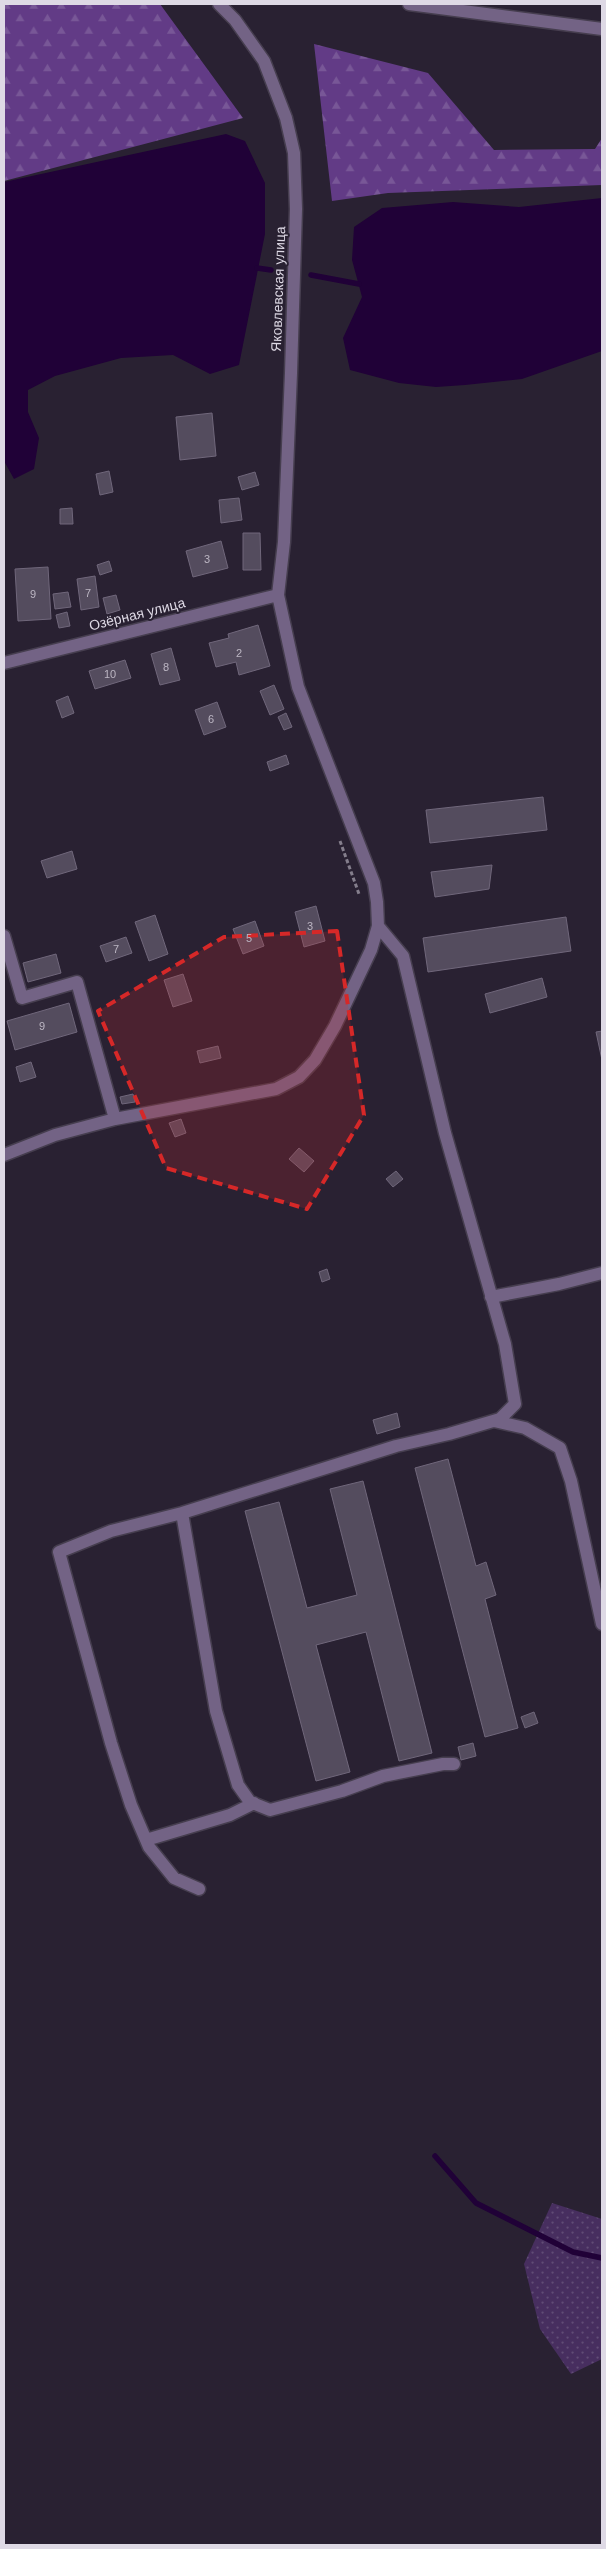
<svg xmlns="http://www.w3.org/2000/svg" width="606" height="2549" font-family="Arial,sans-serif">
	<defs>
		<pattern id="green-dots" width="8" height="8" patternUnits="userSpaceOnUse" patternTransform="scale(1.25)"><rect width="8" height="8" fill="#472e5f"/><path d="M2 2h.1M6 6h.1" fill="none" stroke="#614c76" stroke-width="1.8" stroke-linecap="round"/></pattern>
		<pattern id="forest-firs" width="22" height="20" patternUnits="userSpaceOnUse" patternTransform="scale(1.25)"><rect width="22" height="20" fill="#623b86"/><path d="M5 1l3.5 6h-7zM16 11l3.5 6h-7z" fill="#785797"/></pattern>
	</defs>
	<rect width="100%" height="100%" fill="#292132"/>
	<path fill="url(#green-dots)" d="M552,2203L602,2219V2359L571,2374L540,2329L524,2264Z"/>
	<path fill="url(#forest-firs)" d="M4,4H160L243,118L4,181Z
		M314,44L428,73L494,150L595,149L602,138V185L388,193L332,201Z"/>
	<path fill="#200137" d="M226,134L245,141L265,183V234L239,365L210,374L173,355L121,358L55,376L28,390V412L39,438L34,469L14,479L4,461V182Z
		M602,198V351L522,379L465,385L436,387L399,383L350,370L343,338L362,297L352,260L354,227L382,208L453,202L519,207Z"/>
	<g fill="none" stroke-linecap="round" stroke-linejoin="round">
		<path stroke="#200137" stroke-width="5.5" d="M257,268L271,270
			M311,275L359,284
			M435,2156L476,2203L573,2252L602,2258"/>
	</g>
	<path fill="#544c5e" stroke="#70677b" d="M212,413L216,456L180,460L176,417Z
		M109,471L113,492L100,495L96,474Z
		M255,472L259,485L242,490L238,477Z
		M239,498L242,520L221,523L219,500Z
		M72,508L73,524H60V509Z
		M243,533H260L261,570H243Z
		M221,541L228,568L193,577L186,551Z
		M109,561L112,571L100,575L97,565Z
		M48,567L51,619L18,621L15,569Z
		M95,576L99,607L81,610L77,579Z
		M68,592L71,607L55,609L53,594Z
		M116,595L120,610L107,614L103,598Z
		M67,612L70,626L59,628L56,615Z
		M258,625L270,666L239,675L236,662L216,667L209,643L229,638L228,634Z
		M171,648L180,680L160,685L151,654Z
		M125,660L131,678L95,689L89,671Z
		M274,685L284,709L270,715L260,691Z
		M68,696L74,713L62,718L56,701Z
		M217,702L226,727L204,735L195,710Z
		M286,713L292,727L284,730L278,717Z
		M286,755L289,764L270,771L267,762Z
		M543,797L547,830L430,843L426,810Z
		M72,851L77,869L47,878L41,861Z
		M492,865L489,889L435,897L431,872Z
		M316,906L325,941L304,947L295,912Z
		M155,915L168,954L149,961L135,922Z
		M566,917L571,951L428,972L423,938Z
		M255,921L264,946L243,954L233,929Z
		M126,937L132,953L106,962L100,946Z
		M56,954L61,973L28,982L23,963Z
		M183,974L192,1001L173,1007L164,980Z
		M542,978L547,997L490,1013L485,994Z
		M69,1003L77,1032L15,1050L7,1021Z
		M602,1031V1060L596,1032Z
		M218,1046L221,1058L200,1063L197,1051Z
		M31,1062L36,1077L20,1082L16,1067Z
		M133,1094L135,1102L122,1104L120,1097Z
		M181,1119L186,1133L175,1137L169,1123Z
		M299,1148L314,1161L304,1172L289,1159Z
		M396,1171L403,1179L393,1187L386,1179Z
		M327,1269L330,1279L322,1282L319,1272Z
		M397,1413L400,1427L377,1434L373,1420Z
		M448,1459L476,1566L486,1562L496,1595L485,1599L518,1728L485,1737L415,1468Z
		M363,1481L432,1753L399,1761L366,1632L316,1645L350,1772L316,1781L245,1511L279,1502L307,1608L357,1595L330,1489Z
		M534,1712L538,1723L525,1728L521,1717Z
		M473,1743L476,1756L461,1760L458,1747Z"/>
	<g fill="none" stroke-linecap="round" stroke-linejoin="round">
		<g stroke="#463e4f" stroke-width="15">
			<path id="minor" d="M409,4L602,29
				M4,663L278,595
				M4,936L22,998L77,982L115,1119
				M4,1155L55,1135L115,1119L276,1089L299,1077L315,1060L335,1026L371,950L378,926L377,902L374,883L298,687L278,595L284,542L291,373L296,209L294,153L286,118L264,61L235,20L219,4
				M491,1297L559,1284L602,1273
				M494,1421L525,1428L560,1448L571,1481L602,1624
				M182,1513L216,1711L238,1785L250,1802L270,1810L342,1791L383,1776L443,1764H454
				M146,1840L230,1815L254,1803
				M199,1889L174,1878L149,1847L131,1805L111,1743L59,1552L111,1531L182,1513L396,1446L449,1434L500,1419L515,1404L505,1344L445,1133L403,956L378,926"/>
		</g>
		<path stroke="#847e8c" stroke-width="3" stroke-dasharray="4 2.5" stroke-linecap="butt" d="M340,841L359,894"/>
		<use href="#minor" stroke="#736385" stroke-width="12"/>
	</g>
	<path fill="#d62828" fill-opacity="0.2" stroke="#d62828" stroke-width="4" stroke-dasharray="10 6" stroke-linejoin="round" d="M337,931L364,1115L307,1209L166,1168L98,1011L224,937Z"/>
	<g text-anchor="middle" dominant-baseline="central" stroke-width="4" stroke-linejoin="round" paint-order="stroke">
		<g font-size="11" fill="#bcb6c3">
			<text x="207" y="559">3</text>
			<text x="88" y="593">7</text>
			<text x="33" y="594">9</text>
			<text x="239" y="653">2</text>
			<text x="166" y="667">8</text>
			<text x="110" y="674">10</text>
			<text x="211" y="719">6</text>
			<text x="310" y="926">3</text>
			<text x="249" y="938">5</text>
			<text x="116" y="949">7</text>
			<text x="42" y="1026">9</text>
		</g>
		<g font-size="14" fill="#ded9e5" stroke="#292132">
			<text transform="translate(278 289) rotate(-88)">Яковлевская улица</text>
			<text transform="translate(137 614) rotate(-14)">Озёрная улица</text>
		</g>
	</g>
	<rect width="606" height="2549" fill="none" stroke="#ded9e5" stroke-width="10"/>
</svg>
